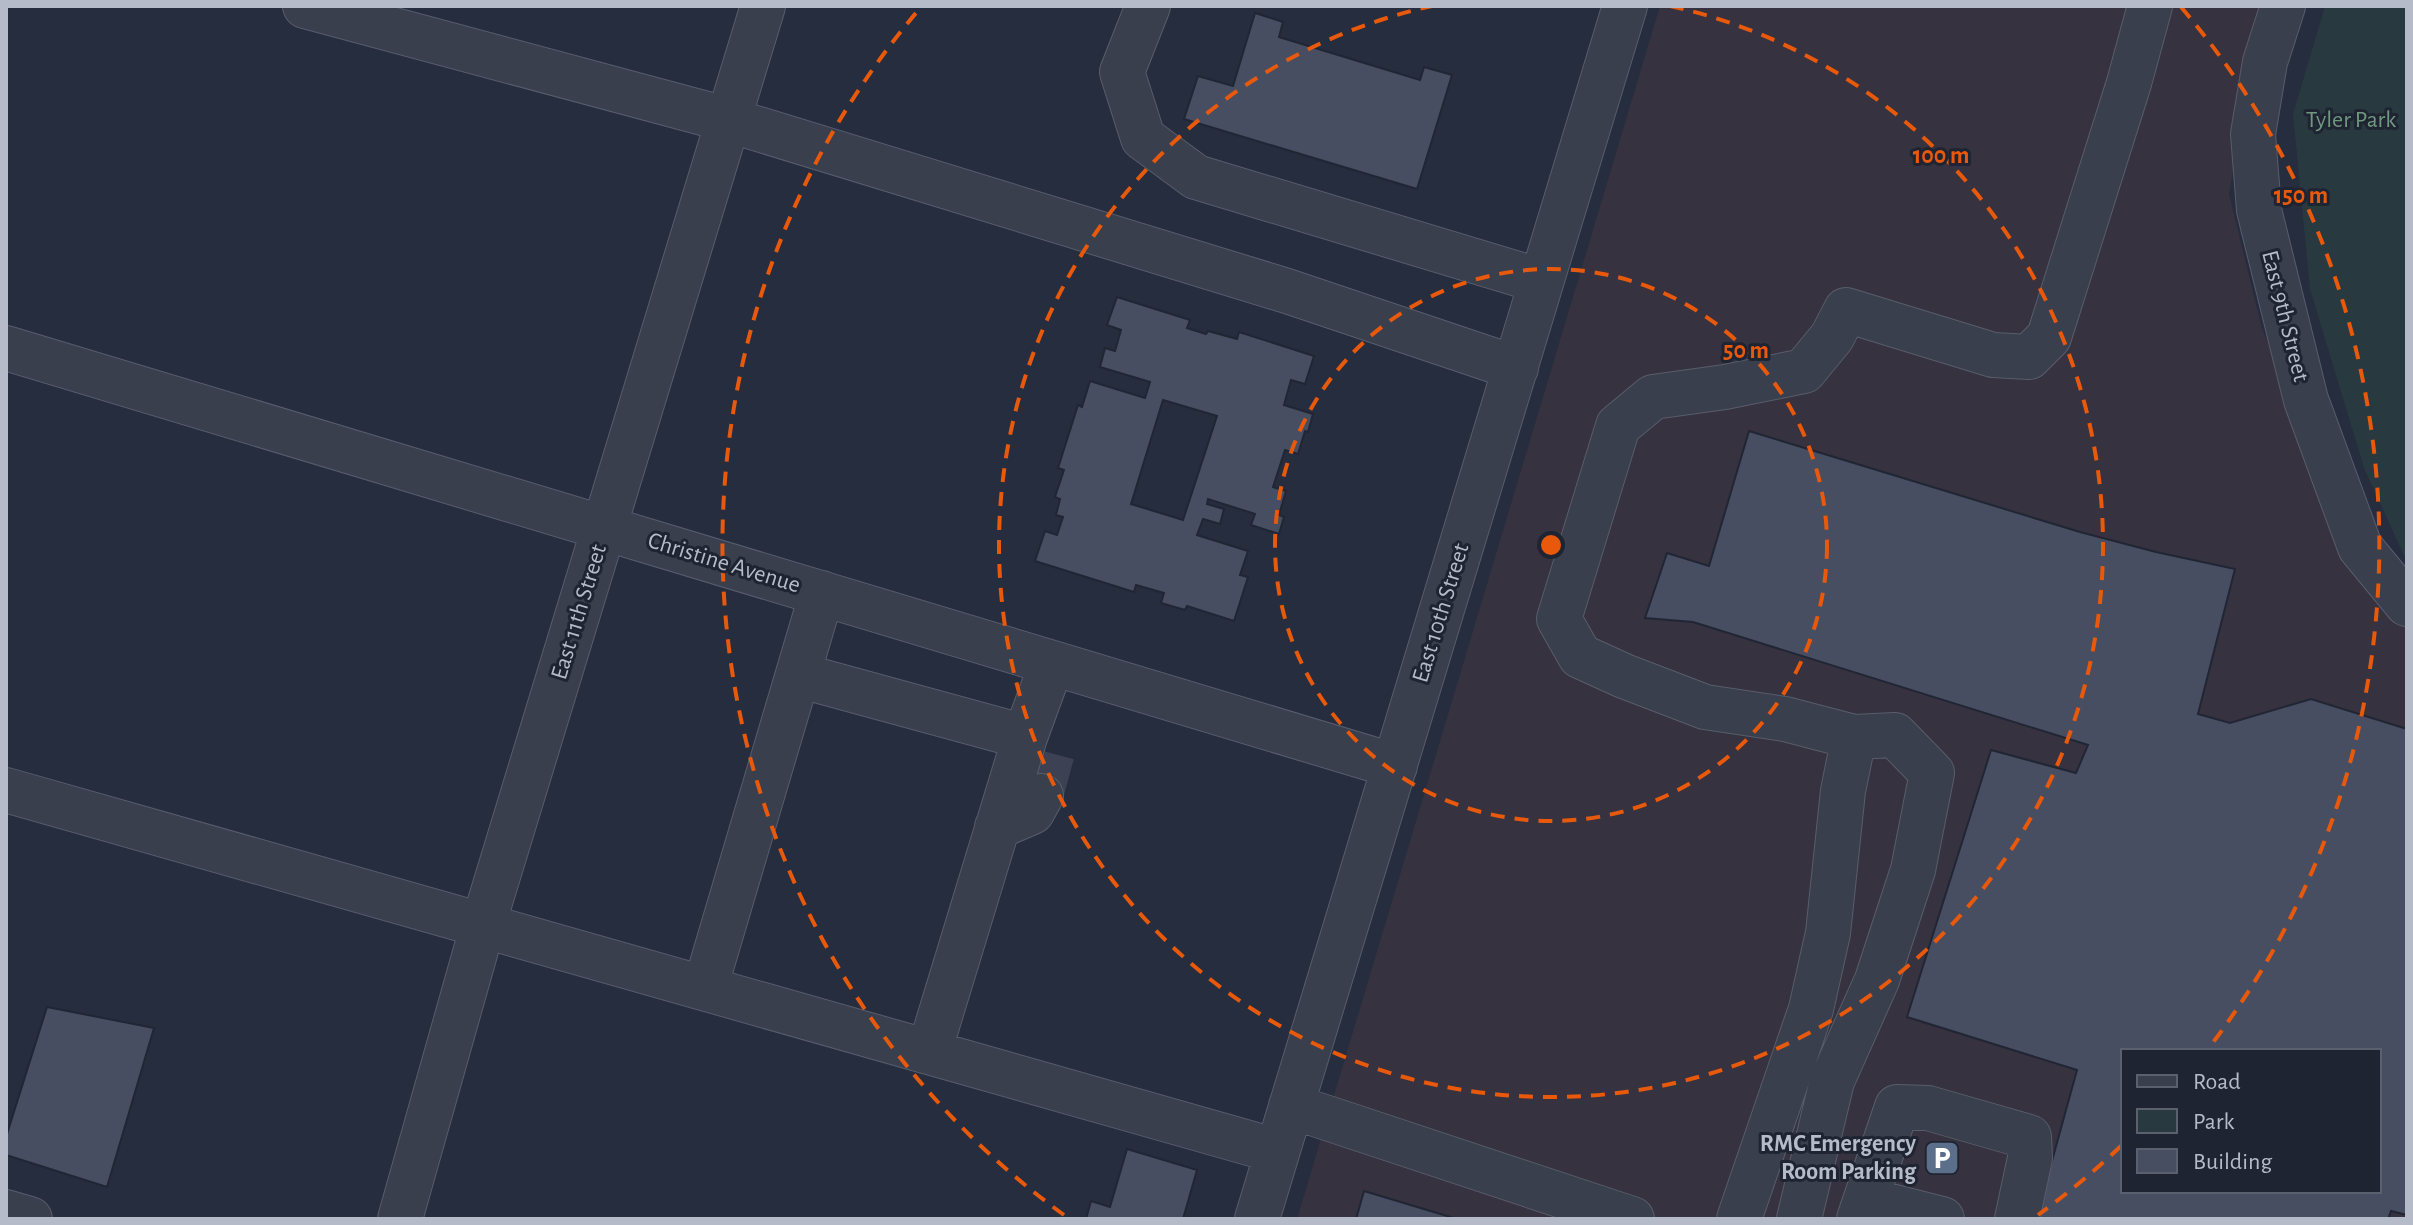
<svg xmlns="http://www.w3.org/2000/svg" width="2413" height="1225" font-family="'Alegreya Sans',sans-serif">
	<rect width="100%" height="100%" fill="#262d3e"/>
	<path fill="#36323f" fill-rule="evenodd" d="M1660,6H2266L2254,54L2229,194L2262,329L2401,623L2407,628V1219H1297ZM2123,1051H2379V1191H2123Z"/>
	<path fill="#28393f" d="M2325,6H2407V562L2364,468L2310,289L2293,114Z"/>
	<path fill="#474e62" stroke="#212635" stroke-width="2" fill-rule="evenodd" d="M1255,13L1283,22L1279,37L1420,80L1424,67L1452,75L1417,189L1184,119L1198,76L1233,86Z
		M1117,297L1190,320L1187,328L1206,334L1208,331L1237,339L1239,332L1314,356L1305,384L1291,380L1284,405L1313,414L1308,432L1305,431L1298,454L1285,450L1273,487L1286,491L1279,515L1284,517L1279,534L1251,525L1255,514L1208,499L1207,504L1224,509L1220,524L1203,519L1197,535L1248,551L1240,575L1248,577L1234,621L1187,606L1185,610L1161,603L1164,593L1136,585L1134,592L1035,561L1045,531L1057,535L1063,517L1056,515L1060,499L1055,497L1064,470L1058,468L1078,405L1082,407L1090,381L1145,398L1150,382L1100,367L1105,348L1115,351L1121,330L1107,325ZM1163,400L1217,416L1183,520L1131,504Z
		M1749,431L2080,532L2156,552L2235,569L2198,714L2230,723L2311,699L2407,729V1215L2391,1211L2388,1219H2036L2077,1070L1907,1017L1991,750L2076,773L2088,745L1693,622L1645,618L1667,553L1709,566ZM2123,1051H2379V1191H2123Z
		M47,1007L154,1028L107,1187L6,1155V1137Z
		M1127,1149L1197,1170L1183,1219H1086L1091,1201L1110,1207Z
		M1364,1191L1457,1219H1356Z"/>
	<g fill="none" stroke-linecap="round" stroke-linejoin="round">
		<path stroke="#3c4253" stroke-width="44" stroke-dasharray="44 22" stroke-linecap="butt" d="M1041,796L1054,748"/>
		<g stroke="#585d6c" stroke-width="46">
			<path id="minor" d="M305,6L729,120L1287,291L1516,368
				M1148,6L1122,72L1143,138L1196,177L1541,281
				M2283,6L2265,62L2253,134L2259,210L2306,400L2360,547L2407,604
				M6,348L1395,766
				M798,675L1025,737
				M1854,737L1785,719L1705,707L1624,676L1580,656L1559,619L1618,426L1653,397L1725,387L1804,371L1832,337L1846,310L1993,355L2029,357L2049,337L2129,83L2150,6
				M6,790L1277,1151
				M997,827L1032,812L1041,796
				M705,988L822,593
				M929,1052L1025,737L1052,663
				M1291,1106L1632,1219
				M1867,1200L1942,1219
				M6,1212L30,1219
				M400,1219L483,925L763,6
				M1257,1219L1625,6
				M1739,1219L1811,1009L1828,933L1843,791L1854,737L1895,735L1932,773L1913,870L1877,980L1832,1081L1799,1219
				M1859,1219L1897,1107L1928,1108L2029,1137L2030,1158L2017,1219"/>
		</g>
		<use href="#minor" stroke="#3a3f4e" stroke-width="44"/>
	</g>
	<g fill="none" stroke="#e8590c" stroke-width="4" stroke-dasharray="14 10">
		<circle cx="1551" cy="545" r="276"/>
		<path d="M1670 6A552 552 0 1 1 1432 6"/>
		<path d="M2121 1146A828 828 0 0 1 2038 1215M1064 1215A828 828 0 0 1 921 7M2181 7A828 828 0 0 1 2208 1049"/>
	</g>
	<defs>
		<g id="parking-square" transform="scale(1.8)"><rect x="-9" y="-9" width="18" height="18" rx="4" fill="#5c6f8a" stroke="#1f2433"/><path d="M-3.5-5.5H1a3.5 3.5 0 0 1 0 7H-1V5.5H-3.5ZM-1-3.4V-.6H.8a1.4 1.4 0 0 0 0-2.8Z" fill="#fff"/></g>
	</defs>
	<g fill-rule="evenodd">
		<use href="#parking-square" x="1942" y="1158"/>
	</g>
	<g text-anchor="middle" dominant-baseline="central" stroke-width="6" stroke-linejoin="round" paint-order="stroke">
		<g font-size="24" fill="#6f987f" stroke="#1f2433">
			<text x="2351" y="120">Tyler Park</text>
		</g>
		<g font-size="24" fill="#b6bbc9" stroke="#1f2433">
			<text transform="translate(2285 316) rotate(76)">East 9th Street</text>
			<text transform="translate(724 563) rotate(17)">Christine Avenue</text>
			<text transform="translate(579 612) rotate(-73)">East 11th Street</text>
			<text transform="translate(1441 613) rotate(-73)">East 10th Street</text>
		</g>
		<g font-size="24" font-weight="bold" fill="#b6bbc9" stroke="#1f2433" text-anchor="end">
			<text x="1916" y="1144">RMC Emergency<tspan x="1916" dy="28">Room Parking</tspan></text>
		</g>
	</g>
	<circle cx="1551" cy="545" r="12" fill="#e8590c" stroke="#1f2433" stroke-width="4"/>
	<g font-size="24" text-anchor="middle" font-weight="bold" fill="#e8590c" stroke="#1f2433" stroke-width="6" stroke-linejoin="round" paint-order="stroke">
		<text x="1941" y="163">100 m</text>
		<text x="2301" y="203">150 m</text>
		<text x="1746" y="358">50 m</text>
	</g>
	<rect width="2413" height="1225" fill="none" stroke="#b6bbc9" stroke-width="16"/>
	<rect x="2121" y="1049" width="260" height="144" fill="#1f2433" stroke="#5b606f" stroke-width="2"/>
	<rect x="2137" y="1075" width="40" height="12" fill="#3a3f4e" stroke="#5b606f" stroke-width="2"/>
	<text x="2193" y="1089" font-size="24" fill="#b6bbc9">Road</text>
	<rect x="2137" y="1109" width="40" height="24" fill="#28393f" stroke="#5b606f" stroke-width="2"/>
	<text x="2193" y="1129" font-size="24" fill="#b6bbc9">Park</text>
	<rect x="2137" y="1149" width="40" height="24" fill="#474e62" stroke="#5b606f" stroke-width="2"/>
	<text x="2193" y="1169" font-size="24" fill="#b6bbc9">Building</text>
</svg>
